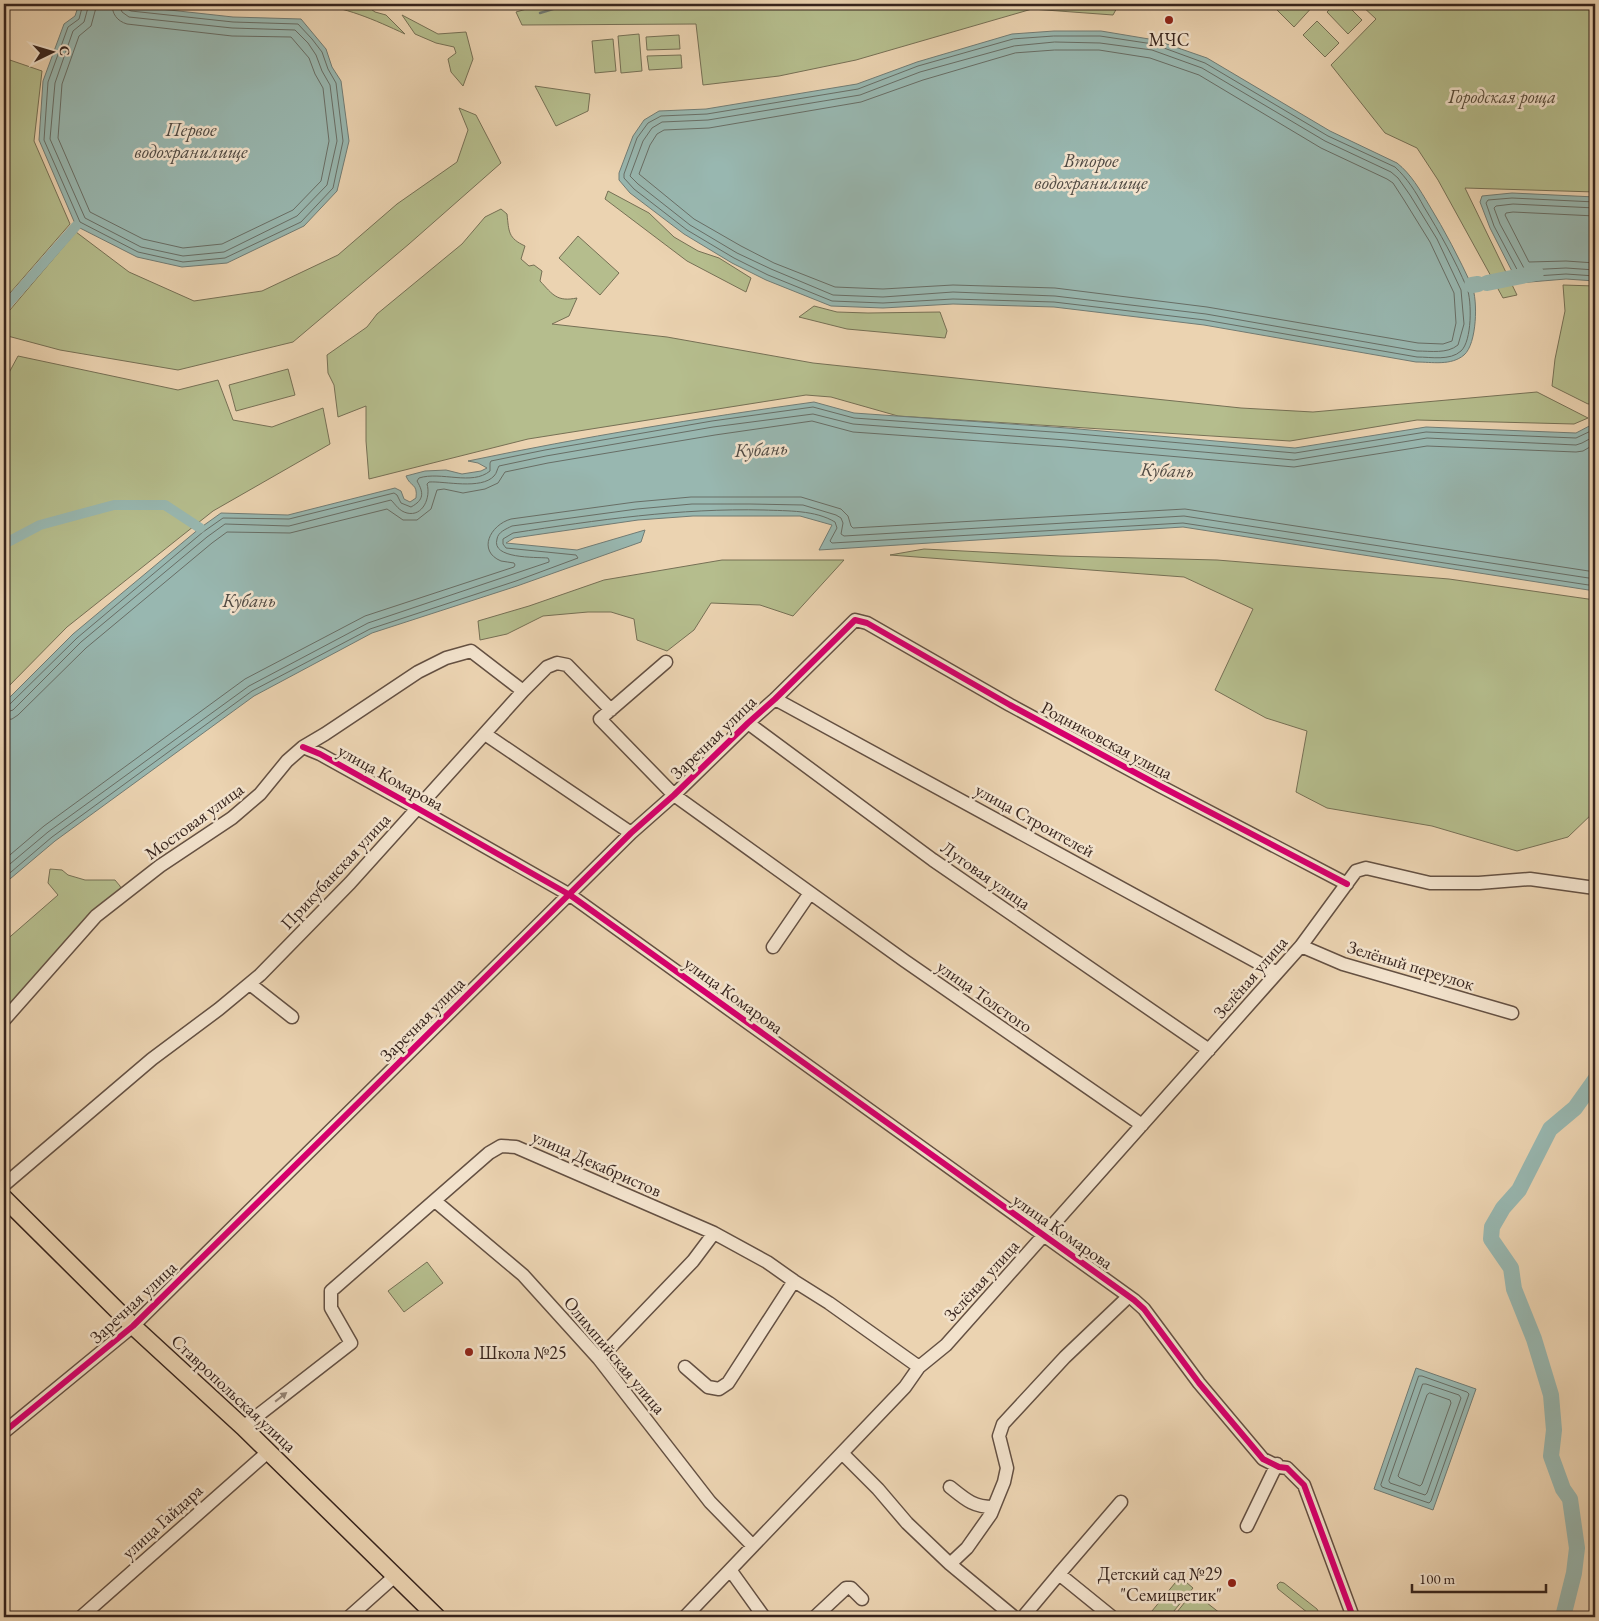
<svg xmlns="http://www.w3.org/2000/svg" width="1599" height="1621" font-family="'EB Garamond',serif">
	<rect width="100%" height="100%" fill="#ebd3b1"/>
	<filter id="stains"><feTurbulence type="fractalNoise" baseFrequency=".004" numOctaves="4"/><feColorMatrix values="0 0 0 0 .2 0 0 0 0 .09 0 0 0 0 .02 0 0 0 .5 -.17"/></filter>
	<radialGradient id="worn" r=".72"><stop offset=".6" stop-color="#630" stop-opacity="0"/><stop offset="1" stop-color="#630" stop-opacity=".3"/></radialGradient>
	<path fill="#b5bd8d" stroke="#767055" d="M311,4H364L375,12L386,15L405,34C375,20 344,6 311,4Z
		M544,4H1119L1113,15L1032,9L856,60L779,76L703,85L696,24L522,25L516,12Z
		M1273,4H1315L1294,27L1272,5Z
		M1335,4H1346L1362,20L1348,34L1327,12Z
		M1360,4H1595V192L1465,188L1517,295L1503,298L1438,180L1417,148L1385,133L1331,65L1376,19Z
		M402,15L438,34L466,32L473,59L463,86L451,72L448,59L456,53L454,47L436,43L415,34Z
		M1317,21L1339,43L1325,57L1303,35Z
		M639,34L642,71L621,73L618,36Z
		M679,35L680,49L647,50L646,37Z
		M613,39L616,71L595,73L592,41Z
		M681,55L682,68L649,70L647,56Z
		M4,58L42,71L34,141L70,224L4,300Z
		M535,86L590,94L588,111L556,126Z
		M459,108L476,115L501,163L409,244L293,342L178,370L60,350L4,335V317L76,232L129,272L194,301L262,291L338,255L397,204L457,162L468,130Z
		M608,191L649,213L674,237L698,251L719,258L751,278L746,292L687,261L605,199Z
		M501,209L507,214C509,232 508,238 525,246L521,259L529,266L534,265L542,271L540,281C553,295 557,302 577,298L569,316L552,324L667,337L813,363L1241,408L1313,412L1537,392L1588,418L1574,424L1417,420L1290,441L898,416L831,397L806,395L528,439L369,479L366,441V406L338,417L334,385L328,373L327,355L367,327L377,314L462,244L485,217Z
		M578,236L619,273L600,295L559,258Z
		M1563,285L1595,286V403L1588,404L1552,386L1555,359L1565,311Z
		M814,306L837,312L868,313L940,312L947,331L945,338L847,329L799,317Z
		M18,356L178,390L218,380L233,420L272,427L323,408L330,444L213,511L67,627L4,691V382Z
		M288,369L295,395L236,411L229,385Z
		M924,549L1060,556L1217,560L1449,579L1595,600V811L1568,837L1517,851L1432,826L1327,808L1296,792L1307,731L1266,718L1215,690L1253,609L1184,577L890,555Z
		M722,560H844L793,616L760,605L711,603L694,630L667,651L637,640L634,619L611,612H588L543,616L507,634L480,640L478,621L529,606L604,580Z
		M50,869L62,870L68,875L85,880H115L120,886L122,891L4,1013V942L58,895L48,883Z
		M427,1262L443,1283L404,1312L388,1291Z
		M1180,1577L1193,1588L1169,1617H1147Z
		M1280,1582L1284,1583L1317,1609L1319,1613L1317,1617H1313L1278,1589L1277,1585Z
		M1193,1592L1225,1617H1173Z"/>
	<path fill="#98b7b0" stroke="#717c75" d="M79,4H115L233,17L301,19L326,49L332,67L341,81L349,141L337,191L304,226L227,263L182,267L137,257L76,226L39,140L43,81L64,24L75,16Z
		M1054,31H1101L1155,40L1207,58L1330,131L1397,163C1411,174 1420,190 1429,205C1445,231 1459,258 1472,286C1478,300 1477,344 1464,355C1451,366 1432,362 1416,362L1204,325L1054,307L953,304L883,308L831,306L766,280L732,263L684,234L630,193L619,180V173L633,136L644,120L659,111L706,109L857,84L917,62L1012,34Z
		M1512,193L1595,197V281L1566,279L1518,283L1490,228L1480,202L1482,196Z
		M814,402L854,413L1067,428L1295,448L1426,427L1576,433L1595,423V591L1183,527L819,550L832,525L800,516H693L638,520L514,538L506,543L577,550L645,530L641,542L517,586L372,633L254,696L55,841L4,884V703L73,634L200,528L221,513L288,515L395,488L401,491L404,499L410,502L416,498C418,483 410,487 406,476L425,471L446,470L462,474L481,471L487,468L478,463L468,461C583,437 698,418 814,402Z
		M1416,1368L1476,1389L1433,1510L1374,1489Z"/>
	<g fill="none" stroke-linecap="round" stroke-linejoin="round">
		<path stroke="#686e66" stroke-width="1" d="M83,4L79,19L68,27L48,82L44,140L80,222L138,252L183,262L225,258L301,222L333,188L343,141L336,83L328,69L322,52L312,39L298,24L233,22L131,11L127,9L126,4
			M89,4L84,22L73,31L55,83L50,139L85,218L141,247L183,256L224,252L297,216L327,185L337,141L330,85L322,71L316,55L308,43L295,30L232,28L129,17L122,12L119,4
			M97,4L91,26L79,36L62,84L58,138L90,212L143,239L183,248L222,244L293,210L321,181L329,141L323,88L315,74L309,58L291,37L232,36L127,24C117,21 112,14 112,4
			M1054,36H1100L1153,44L1205,63L1328,136L1395,167C1407,178 1416,192 1424,207C1440,233 1455,260 1467,288C1472,301 1472,341 1461,351C1450,361 1431,357 1417,357L1205,320L1054,302L953,299L883,303L832,301L768,275L734,258L687,230L634,189L624,178V174L637,138L648,123L661,116L707,114L858,89L918,66L1013,39Z
			M1055,42L1100,43L1152,50L1202,68L1325,141L1391,172L1398,178L1410,195L1437,239L1461,290L1464,324L1458,345C1447,354 1431,351 1417,351L1206,314L1055,296L953,292L883,297L833,295L771,269L737,253L690,225L638,184L630,176L643,141L652,128L662,122L708,120L860,95L920,72L1014,46Z
			M1055,50H1099L1150,58L1199,75L1321,148L1387,179L1393,183L1404,200L1430,242L1454,293L1456,323L1452,341L1443,344L1418,343L1207,307L1055,288L953,285L883,289L835,287L774,263L741,246L694,219L639,174L650,145L657,134L664,130L709,128L861,102L923,80L1015,53Z
			M1595,202L1512,198L1488,200L1486,203L1494,226L1521,277L1566,274L1595,276
			M1595,208L1513,204L1496,206L1494,208L1500,224L1525,270L1566,268L1595,270
			M1595,216L1513,212L1506,213L1505,215L1529,262L1566,261L1595,263
			M4,706L9,705L77,638L203,532L223,518L289,519L394,493L397,495L401,503L411,507C424,500 424,493 417,481L419,478C441,471 472,486 490,471V463L491,461L545,450L712,421L813,407L854,418L1067,433L1295,453L1426,432L1576,438L1595,429
			M4,713L13,710L81,642L207,537L225,524L289,526L391,500C396,505 399,511 407,513C423,517 431,497 427,484L429,482C445,481 481,490 494,476C497,473 497,469 499,466L546,456L713,427L813,414L853,424L1066,440L1294,460L1427,438L1576,445L1582,443L1595,436
			M4,720L12,719L18,715L86,648L212,543L227,532L290,533L387,509L403,520H417L431,509L437,490L444,489L463,493L485,489L498,483L505,472L548,463L715,435L812,421L853,432L1065,447L1294,467L1427,446L1576,452L1583,451L1595,444
			M4,860L44,826L245,679L365,616L514,567L515,565L514,563C510,562 505,562 501,561C477,551 490,525 511,519L635,502L691,497H801L841,509L848,516L851,526L853,528L1185,509L1595,572
			M4,869L48,832L249,686L368,623L549,562V560L548,558C535,557 491,559 497,539C498,532 506,529 512,526L637,509L692,504H750L803,505L836,515L841,518L843,523L841,534L844,536L1184,516L1595,579
			M4,878L52,837L252,691L370,629L516,581L578,558L576,555L506,548L503,544V539L513,533C597,520 680,508 764,510C788,511 815,510 835,522L837,528L830,541L832,543L1183,523L1595,586
			M1419,1376H1422L1467,1392L1469,1394L1431,1501L1429,1503L1382,1487L1381,1485Z
			M1423,1384H1426L1459,1395L1461,1398L1427,1493L1425,1495L1390,1483L1389,1481Z
			M1430,1393L1450,1400L1451,1403L1422,1484L1420,1486L1400,1478L1398,1476L1427,1395Z"/>
		<path stroke="#717c75" stroke-width="2.5" d="M540,13L569,4"/>
		<path stroke="#98b7b0" stroke-width="10" d="M4,308L76,226
			M4,544L40,525L114,505H165L200,528"/>
		<path stroke="#98b7b0" stroke-width="16" d="M1487,283L1536,273
			M1472,285L1478,284
			M1563,1617L1574,1573L1577,1548L1570,1499L1563,1489L1551,1456L1554,1430L1551,1395L1534,1339L1514,1289L1511,1268L1491,1239L1492,1227L1503,1208L1519,1190L1550,1129L1575,1108L1595,1080"/>
		<g stroke="#645042" stroke-width="15">
			<path id="minor" d="M666,662L600,719L674,795L905,961L1142,1125
				M775,699L1277,973
				M748,723L933,860L1209,1050
				M485,734L631,833
				M303,747L320,754L417,808L570,895L1134,1300L1144,1309L1199,1383L1263,1459L1279,1467L1287,1468L1304,1485L1353,1617
				M1301,946L1343,964L1512,1013
				M773,947L810,893
				M250,984L292,1017
				M4,1020L96,916L160,866L232,818L260,794L287,761L303,747L325,734L418,672L446,658L471,651L523,691
				M4,1185L152,1059L219,1009L260,975L350,883L523,691L547,667L557,663L567,665L611,710
				M435,1201L523,1275L599,1359L710,1502L753,1546
				M599,1359L693,1261L714,1233
				M685,1367L708,1387L719,1389L728,1383L794,1281
				M243,1427L351,1343L331,1308V1291L489,1153L501,1146L516,1147L714,1233L767,1262L794,1281L829,1303L919,1367
				M4,1432L133,1326L631,833L674,795L748,723L775,699L855,620L867,623L1010,705L1160,786L1347,884
				M842,1453L878,1489L907,1523L950,1564L1014,1617
				M950,1487C965,1499 973,1507 993,1507
				M1247,1526L1277,1464
				M950,1564L967,1548L991,1514L1004,1482L1007,1468L999,1436L1003,1424L1065,1357L1128,1297
				M731,1571L764,1617
				M1059,1574L1121,1502
				M81,1617L268,1452
				M349,1617L395,1576
				M685,1617L905,1387L919,1367L946,1345L1301,946L1356,871L1366,868L1430,883H1479L1530,879L1595,888
				M815,1617L846,1588H851L862,1599
				M1023,1617L1059,1574L1112,1617"/>
		</g>
		<g stroke="#37241d" stroke-width="19">
			<path id="major" d="M4,1198L133,1326L243,1427L437,1617"/>
		</g>
		<use href="#minor" stroke="#f2e2cc" stroke-width="12"/>
		<use href="#major" stroke="#ebd3b1" stroke-width="16"/>
		<g stroke="#f2e2cc" stroke-width="9">
			<path id="cycleway" d="M303,747L320,754L417,808L570,895L1134,1300L1144,1309L1199,1383L1263,1459L1279,1467L1287,1468L1304,1485L1353,1617
				M4,1432L133,1326L631,833L674,795L748,723L775,699L855,620L867,623L1010,705L1160,786L1347,884"/>
		</g>
		<use href="#cycleway" stroke="#d6006c" stroke-width="6"/>
	</g>
	<defs><path id="oneway-solid" d="M-6-.8H1V-3.2L6.5 0L1 3.2V.8H-6Z" transform="scale(1.25)"/></defs>
	<use fill="#948374" href="#oneway-solid" transform="translate(281 1397) rotate(-38)"/>
	<g fill="#8f2418" stroke="#f2e2cc" stroke-width="2">
		<circle cx="1169" cy="20" r="5"/>
		<circle cx="469" cy="1352" r="5"/>
		<circle cx="1232" cy="1583" r="5"/>
	</g>
	<g text-anchor="middle" dominant-baseline="central" stroke-width="5" stroke-linejoin="round" paint-order="stroke">
		<g font-size="18" fill="#37241d" stroke="#f2e2cc">
			<text x="1169" y="39">МЧС</text>
			<text x="479" y="1352" text-anchor="start">Школа №25</text>
			<text x="1222" y="1573" text-anchor="end">Детский сад №29<tspan x="1222" dy="21">"Семицветик"</tspan></text>
		</g>
		<g font-size="18" font-style="italic" fill="#564a39" stroke="#f2e2cc">
			<text x="1502" y="96">Городская роща</text>
		</g>
		<g font-size="18" fill="#37241d" stroke="#f2e2cc">
			<text transform="translate(713 737) rotate(-44)">Заречная улица</text>
			<text transform="translate(1107 740) rotate(28)">Родниковская улица</text>
			<text transform="translate(391 777) rotate(29)">улица Комарова</text>
			<text transform="translate(1035 820) rotate(29)">улица Строителей</text>
			<text transform="translate(194 821) rotate(-36)">Мостовая улица</text>
			<text transform="translate(335 871) rotate(-47)">Прикубанская улица</text>
			<text transform="translate(986 875) rotate(35)">Луговая улица</text>
			<text transform="translate(1411 965) rotate(17)">Зелёный переулок</text>
			<text transform="translate(1250 977) rotate(-49)">Зелёная улица</text>
			<text transform="translate(734 995) rotate(36)">улица Комарова</text>
			<text transform="translate(985 996) rotate(35)">улица Толстого</text>
			<text transform="translate(422 1019) rotate(-45)">Заречная улица</text>
			<text transform="translate(597 1163) rotate(24)">улица Декабристов</text>
			<text transform="translate(1063 1231) rotate(35)">улица Комарова</text>
			<text transform="translate(981 1280) rotate(-48)">Зелёная улица</text>
			<text transform="translate(133 1302) rotate(-43)">Заречная улица</text>
			<text transform="translate(615 1355) rotate(50)">Олимпийская улица</text>
			<text transform="translate(234 1393) rotate(43)">Ставропольская улица</text>
			<text transform="translate(162 1521) rotate(-42)">улица Гайдара</text>
		</g>
		<g font-size="19" font-style="italic" fill="#4f4942" stroke="#f2e2cc">
			<text x="191" y="129">Первое<tspan x="191" dy="22">водохранилище</tspan></text>
			<text x="1091" y="160">Второе<tspan x="1091" dy="22">водохранилище</tspan></text>
			<text transform="translate(761 449) rotate(-3)">Кубань</text>
			<text transform="translate(1167 470) rotate(2)">Кубань</text>
			<text x="249" y="600">Кубань</text>
		</g>
	</g>
	<rect width="1599" height="1621" fill="none" stroke="#ebd3b1" stroke-width="20"/>
	<rect x="5" y="5" width="1589" height="1611" fill="none" stroke="#37241d" stroke-width="2.5"/>
	<rect x="10" y="10" width="1579" height="1601" fill="none" stroke="#37241d"/>
	<g transform="translate(52 52) rotate(85)" stroke="#f2e2cc" stroke-width="4" paint-order="stroke">
	<path d="M0-4L9 19L0 12L-9 19Z" fill="#37241d"/>
	<text y="-8" font-size="14" font-weight="bold" text-anchor="middle" fill="#37241d">С</text>
	</g>
	<path d="M1412 1584v8h134v-8" fill="none" stroke="#37241d" stroke-width="2.5"/>
	<text x="1419" y="1584" font-size="15" fill="#37241d" stroke="#f2e2cc" stroke-width="4" paint-order="stroke">100 m</text>
	<rect width="100%" height="100%" filter="url(#stains)"/>
	<rect width="100%" height="100%" fill="url(#worn)"/>
</svg>
